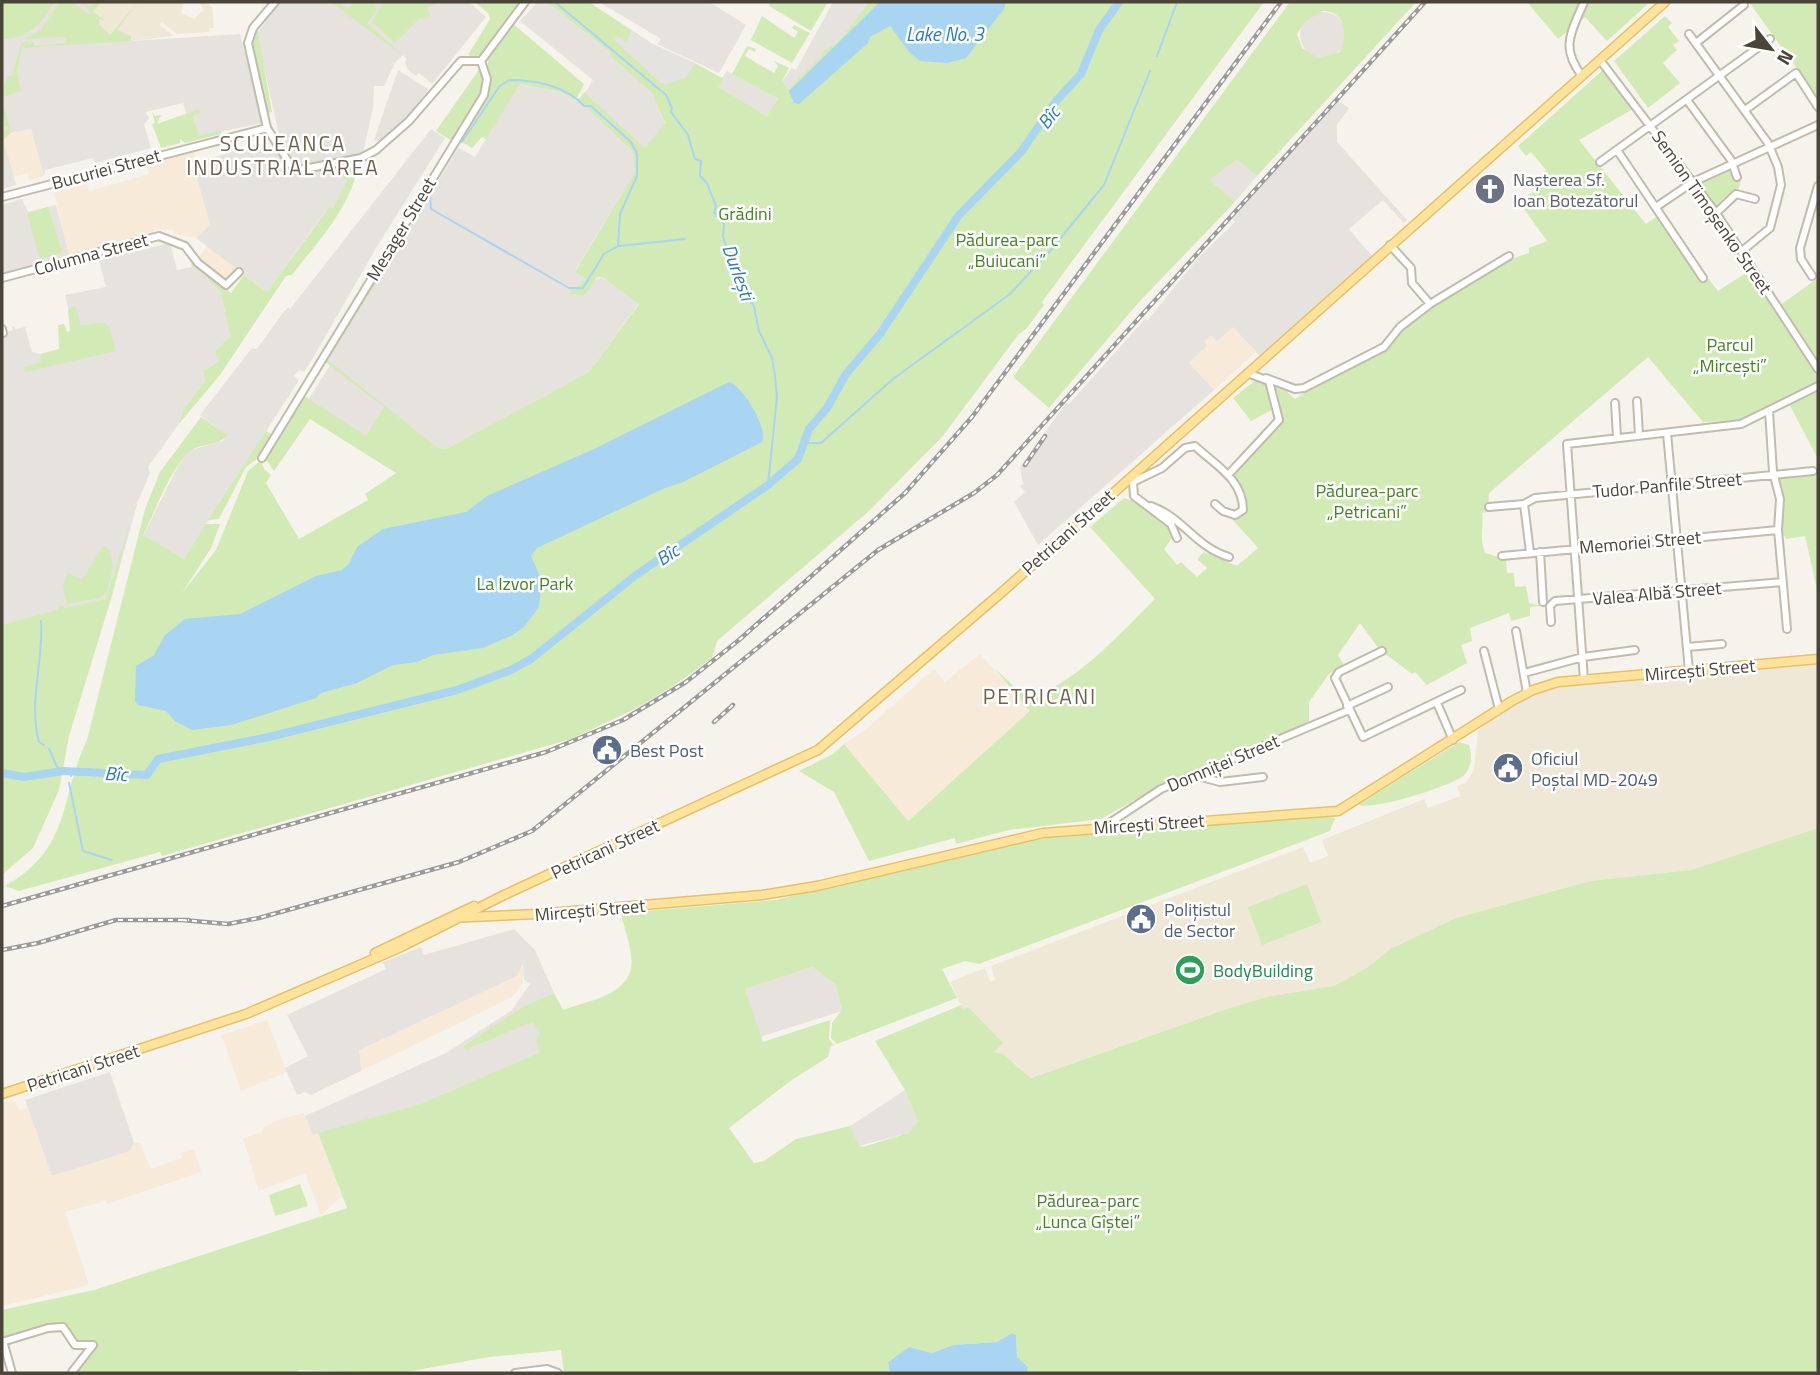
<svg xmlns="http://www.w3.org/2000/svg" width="1820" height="1375" font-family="'Titillium Web',sans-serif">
	<rect width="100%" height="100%" fill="#f6f3ec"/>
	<path fill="#f7ead8" d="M31,129L44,176L29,180L28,173L13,177L3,139L6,135Z
		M194,151L199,170L195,171L210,225L207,230L196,238L174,234L173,230L155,229L151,233L69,257L54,193L87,184L89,191L149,174L146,164Z
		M207,245L236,269L227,280L198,259Z
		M1233,327L1256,352L1214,390L1189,363L1207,346L1203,341L1211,335Z
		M980,654L1031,711L907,821L844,744L864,731L934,669L945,682Z
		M523,961V983L512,997L361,1071L358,1050L517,976Z
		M267,1020L287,1072L241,1091L224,1041L219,1036Z
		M13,1100L20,1110L28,1108L52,1176L130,1151L134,1143H140L151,1169L182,1158L180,1153L194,1149L201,1172L107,1204L105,1201L65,1212L89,1285L2,1306V1103Z
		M304,1113L313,1135L318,1133L342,1196L321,1215L305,1173L259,1191L243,1138L261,1133L264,1127L278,1120Z"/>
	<path fill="#e6e2dd" d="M20,2H100L132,41L240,34L263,123L199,136L193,115L199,110L186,113L183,103L146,112L149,118L144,124L151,148L95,163L93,158L45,170L44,176L31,129L11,133L3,139L16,185L2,189V38Z
		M280,2H469L486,17L432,84L419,73L416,76L408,70L405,62L407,59L403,55L395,63L384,86H374L373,108L363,153L306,166L296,164L278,131L257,33Z
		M538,2H547L612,54L610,56L652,93L665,124L645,149L585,93L593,80L520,21Z
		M599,2H709L746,25L719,73L657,44L661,39Z
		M833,2H869L838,42L824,50L821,58L788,89L782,81L792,68L796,70Z
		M1300 35a23 23 0 1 1 46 0a23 23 0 1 1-46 0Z
		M398,70L428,89L427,92L401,125L380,142L374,140Z
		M727,71L778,98L767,116L719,87Z
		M519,84L560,92L575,101L582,96L579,100L632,151L635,172L575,271L586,279L569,294L601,277L639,303L589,372L446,449L436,447L373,450L304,406L331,364L328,360L457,150L459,148L475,157Z
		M1338,101L1349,108L1337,125V142L1407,220L1404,223L1383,200L1349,229L1372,256L1260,356L1233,327L1217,341L1211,335L1204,341L1207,346L1189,363L1214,390L1038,545L1014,502L1025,492L1020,486L1023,484L1020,467L1066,403L1069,404L1145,319L1147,321L1198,258L1235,222L1233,218Z
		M431,129L445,138L376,248L313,358L304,372L299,370L294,376L299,380L184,559L143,536L178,466L190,450L223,441L226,435L200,415L252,348L257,349L282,314L288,307L290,309Z
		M264,143L265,148L278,152L295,174L334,170L347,181L333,208L330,206L316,224L267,292L196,238L210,225L195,171L199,170L197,162Z
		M1237,158L1257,176L1235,202L1208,180Z
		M22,199L28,212L56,205L69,255L2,273V205Z
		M170,243L177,270L196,266L221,293L230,336L218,351L220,361L203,371L205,381L185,407L178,425L148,467L150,473L138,501L111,599L2,627V333L13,330L11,325L16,329L25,327L32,352L40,354L42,362L79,356L65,295L106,287L99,260Z
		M514,929L535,950L554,993L522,1007L463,1046L466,1050L533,1022L539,1033L536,1043L540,1052L420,1104L313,1135L305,1116L446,1053L512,1010L530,984L524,980L523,963L517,976L359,1050L361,1071L311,1095L305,1092L297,1095L285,1068L308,1056L287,1015L386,969L383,962L421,947L424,955Z
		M812,967L835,984L842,1011L760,1037L745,989Z
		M110,1072L134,1143L130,1151L52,1176L25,1100Z
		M905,1090L918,1122L908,1133L859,1146L850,1126Z"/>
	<path fill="#efe8d6" d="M100,2H184L181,13L194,19L203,10L200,2H206L212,7L214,28H209V32L177,34L162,22L160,25L174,36L131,41V36L111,35L89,15Z
		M1818,662V828L1691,870L1590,881L1456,918L1390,949L1368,967L1334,986L1224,1010L1030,1078L1015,1063L993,1052L1002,1044L963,1009L950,982L985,968L990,981L995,980L991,966L1303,847L1310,863L1328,856L1322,840L1424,799L1428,808L1460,796L1457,786L1466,783L1474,770L1478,731L1488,720L1517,701L1553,686Z"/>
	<path fill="#d2eab5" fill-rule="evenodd" d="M3,2H54C43,22 29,39 3,39L2,50Z
		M59,2H72L89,15L91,12L81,2L90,7L95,2H101L93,12L106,21L99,19V25L110,35L138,2L117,30L131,36V41L22,48L17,71L21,91L2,97L11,133L2,141L4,131L8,130L7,126L3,127C0,109 0,91 8,76H12L21,43L28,41L30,44L32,40L34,46L66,43V37L24,39L41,30Z
		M331,2H344L342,5L346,8L351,7L354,2H374L377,10L367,23L402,55Z
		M383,2H438L428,8L430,15L425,20L421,17L395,43L372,22Z
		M474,2H522L486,52L474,57L468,55L490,19L488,13Z
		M547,2H589L651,43L685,78L695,63L722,78L728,69L719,87L767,116L778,98L732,74L747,46L756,49L755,52L749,49L745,56L774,73L778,66L774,61L789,68L782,81L788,89L820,58L824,50L838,42L869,2H1264L1042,302L1044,305L1027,328L1018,335L942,437L869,511L717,641L712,658L672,687L633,710L571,739L162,856L160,852L19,891L5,886C72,848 59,799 87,740L145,509L160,472L201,417L227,435C218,448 198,442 188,453C168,473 156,510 143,535L184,559L206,524H220L211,548L182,593L216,550L248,471L261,460L264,469L271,475L266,483L299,539L368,500L365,494L396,473L310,419L274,471L265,458L304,396L366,436L384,407L324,361L372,283H376L328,360L436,447L446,449L589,372L639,304L602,277H597L585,295L568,294L586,279L575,272L635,172L632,151L579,100L584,92L645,148L665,123L652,93L610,56L611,53Z
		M770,2V3L828,2L811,31L769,6Z
		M1290,2H1416L1257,176L1237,159L1209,180L1235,202L1139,302L1049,408L1013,377ZM1322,11C1346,11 1348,35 1340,52L1318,58L1302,48L1297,34L1306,21Z
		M1527,2H1650L1607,41L1585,17L1558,39Z
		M1749,2H1818V98Z
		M762,16L794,38L798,32L792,28L794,25L810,33L792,63L751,40Z
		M1665,16L1672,23L1668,27L1679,41L1673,45L1677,50L1663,63L1680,83L1648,108L1614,61Z
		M512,23L584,84L575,101L561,92L520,84L486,139L482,137L472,148L459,140L488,94V60Z
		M257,26L272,112L268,113L251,44Z
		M1604,69L1633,109L1579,140L1646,224L1659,215L1718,291L1749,271L1775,309L1818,278V459L1786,398L1740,420L1703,422L1648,357L1489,493L1488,512L1482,513C1484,530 1479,537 1485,553L1506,559L1507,573H1514L1515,587L1526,586L1529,603L1541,606L1530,607V616L1511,621L1509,613L1470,628L1472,641L1461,645L1467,663L1427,685L1415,672L1412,674L1380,650L1360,623L1338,655L1345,667L1329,674L1309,702V724L1163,784L1101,819L1009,830L956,844L955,838L869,861L834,792L799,771L833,754L844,744L908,821L1030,711L994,668L1028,699C1079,681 1117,636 1155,599L1090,527L1124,498C1143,504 1170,515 1172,538L1164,549L1177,565L1181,562L1197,577L1207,568L1197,559L1204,552L1237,566L1258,548L1232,519L1245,510L1243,493L1232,476L1281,421L1275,408L1251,421L1233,398L1257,379L1288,388V393L1295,399C1324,379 1360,367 1388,347C1397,341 1401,329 1409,322C1434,298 1495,263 1529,253V248L1547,241L1519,202L1544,184L1539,176L1546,170L1531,152L1526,156L1518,146Z
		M478,71L483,72C488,97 464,121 452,141L436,131Z
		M199,109L200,113L193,116L199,135L221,131V134L185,143L180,139V143L161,148L152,124L155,123L152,111L155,116L161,115L157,124Z
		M360,160C350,209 322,236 292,275L286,276L220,375L178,425L185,407L205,381L203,371L220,361L215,352L230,336L221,293L196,266L192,267L189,255L231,293L244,275L267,292L330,206L333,208L347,181L334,170H316Z
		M1728,169L1735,179L1742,177L1738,191L1733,190L1720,208H1715L1698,185Z
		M48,207L62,252L40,260L27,213Z
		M75,306L81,326L102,322L108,325L116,351L25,372L24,367L41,362L40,354L59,349L58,325L64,324L67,332L70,331L68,310Z
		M266,431L272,435L262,455L246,467L219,519L208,520Z
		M1818,473V594L1805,536L1786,539L1780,528L1778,477Z
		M129,526L111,599L69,736L59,790L33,848L2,875V625L57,610L60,605L65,608L106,599Z
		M103,546L110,550L113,567L107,593L100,598L67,604L63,586L68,573L82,580Z
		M1459,742L1469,745C1472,754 1472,769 1463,776C1448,787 1376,810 1358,805Z
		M1323,816L1335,818L1330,831L979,964L965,961L942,969L957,998L837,1044L831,1038L832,1023L842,1010L835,984L812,967L745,989L763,1042L830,1020L829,1039L834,1045L831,1046L828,1057L789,1082L729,1128L754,1163L764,1161L796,1139L850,1126L859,1146L863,1147L908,1133L918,1122L905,1090L875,1041L961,1005L963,1009L968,1007L1003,1043L994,1052L1003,1054L1031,1078L1224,1010L1267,997L1334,986L1368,967L1390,949L1456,918L1590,881L1691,870L1818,828V1373H1027L1028,1367L1017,1357L1016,1335L1012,1333L997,1342L953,1345L932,1353L909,1347L888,1362L890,1373H564L561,1350L489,1357L400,1373L299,1370L297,1373H75L97,1346L94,1342L78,1344L62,1324L2,1342V1310L94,1290L347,1208L318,1133L420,1104L540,1052L536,1043L539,1033L533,1022L466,1050L463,1046L522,1007L554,993L563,1010C584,1002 626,996 631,968C634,953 624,929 621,913L775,900L1035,839Z
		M1307,884L1321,922L1262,945L1248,907Z
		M300,1184L308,1206L275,1216L269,1195Z"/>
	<path fill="#e5e3e0" d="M632,30L651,43L695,63L685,78L667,84L661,83L614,40L617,36L626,42Z"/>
	<path fill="#a9d4f2" d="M880,2H1006L1004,9L966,58L947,63L920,61L909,52L890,26L870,37L868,43L799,104L794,103L789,91Z
		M729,382C742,385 769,429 762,442L683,482L665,488L537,548L531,556L542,581L539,607L524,627L513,635L483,648L433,655L417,662L393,665L357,683L321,693L316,698L231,725L192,730L175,721L166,711L138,705L135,701L136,666L154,655L165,635L185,619L240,614L316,576L342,570L349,564L357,547L383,529L466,512L487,496L594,449Z
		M1012,1333L1016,1335L1017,1357L1028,1367L1027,1373H890L888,1362L909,1347L932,1353L953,1345L997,1342Z"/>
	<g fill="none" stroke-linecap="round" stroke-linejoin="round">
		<path stroke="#a9d4f2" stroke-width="2" d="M555,2L666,95L672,108L671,112L688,135L695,159L701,161L700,176L707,183L716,206L714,212L724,224L723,237L728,251L732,254L734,268L754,307L759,331L772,358L775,376L777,397L768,485
			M1157,56L1177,2
			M437,184L430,196L431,209L569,288H583L604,254L618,246L620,214L637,176V154L631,142L591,106H584C567,86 535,80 509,80L499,87L462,142
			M619,246L685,239
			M805,443H821L893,379L1010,294L1050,251L1104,185L1150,71
			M41,621C44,662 28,701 39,742L44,745
			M49,749L59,771
			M71,776L72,771
			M69,783L83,851L112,860"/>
		<path stroke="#a9d4f2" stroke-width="8" d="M2,773L24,777L63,771L147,775L158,759L269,737L457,690L511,670L531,659L636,575L768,485L798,459L809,429L827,408L846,374L880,334L959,215L1021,152L1056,101L1081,74L1099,30L1119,2"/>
		<g stroke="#c2bbae" stroke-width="10">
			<path id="minor" d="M1689,34L1768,143L1778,167L1781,185L1770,228L1742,251
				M1696,43L1744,5
				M1600,60L1716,213L1818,369
				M481,61L525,2
				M1582,76C1560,47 1571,33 1584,2
				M1687,100L1731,160L1737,177
				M1745,110L1796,73L1818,107
				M267,128L248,43L253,28L275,2
				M1617,150L1703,278
				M1600,162L1770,39
				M2,197L267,128L290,164L299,170L361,158L376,150L409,121L461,61H481
				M1656,207L1693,182L1818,125
				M1716,213L1736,194L1755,199
				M1390,245L1411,268L1412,283L1430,304
				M1812,276L1801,259L1800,248L1818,186
				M2,278L159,236L185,246L198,263L226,285L239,272
				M2,329L3,333
				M1266,378L1295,389L1304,388L1384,347L1400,327L1430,304L1509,256
				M1637,401L1639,435
				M1615,403L1617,437
				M1769,411L1773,472L1780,499L1778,530L1787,629
				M1667,433L1689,671
				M262,458L484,95L487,79L481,61
				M1229,474L1279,420L1269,381L1247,373
				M1133,482L1162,468L1185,448L1195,446C1215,465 1243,479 1243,510L1235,515L1223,511L1215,504
				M1133,482L1134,496L1171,524L1177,538
				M1524,504L1530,552
				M1151,506C1184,518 1194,546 1229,557
				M1489,507L1524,504L1535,498L1813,471
				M1540,552L1543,602
				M1502,556L1778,530
				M1551,622L1550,606L1555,601L1783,582
				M1516,631L1527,693
				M1687,647L1722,644
				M1382,651L1339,672L1335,678L1363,737L1461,690
				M1484,651L1499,709
				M1524,673L1583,657L1635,650
				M1584,680L1567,444L1741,424L1818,386
				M1437,703L1453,740
				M1347,706L1388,687
				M1194,775L1220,782L1263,777
				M1102,828L1161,789L1349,710
				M3,1341L12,1373
				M2,1342L48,1328L63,1327L75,1345H93L72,1372
				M515,1373L547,1369L558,1373"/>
		</g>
		<g stroke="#e6c16a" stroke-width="11">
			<path id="major" d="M450,918L537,914L762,895L817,886L1043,833L1338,811L1512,701L1533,690L1558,682L1818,659
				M375,953L474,906
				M2,1094L246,1014L399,948L504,895L818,750L1001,593L1665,2"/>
		</g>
		<use href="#minor" stroke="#fff" stroke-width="6"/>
		<use href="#major" stroke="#ffe39c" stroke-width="8"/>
		<g stroke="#9a9a9a" stroke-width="4.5">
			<path id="rail" d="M1025,465L1045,436
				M714,722L733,705
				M2,906L546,752L623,720L686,682L739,640L905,493L972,417L1281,2
				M182,920L228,924L259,918L459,862L532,831L878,550L974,493L997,475L1425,2
				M2,950L38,943L116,920H189"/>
		</g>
		<use href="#rail" stroke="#fff" stroke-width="2" stroke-dasharray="5" stroke-linecap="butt"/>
	</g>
	<defs>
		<g id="church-disc" transform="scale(1.575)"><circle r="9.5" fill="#6b7280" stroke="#fff"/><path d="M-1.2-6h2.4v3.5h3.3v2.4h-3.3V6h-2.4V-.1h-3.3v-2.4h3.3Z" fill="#fff"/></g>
		<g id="civic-disc" transform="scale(1.575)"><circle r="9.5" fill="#5c6f8a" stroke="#fff"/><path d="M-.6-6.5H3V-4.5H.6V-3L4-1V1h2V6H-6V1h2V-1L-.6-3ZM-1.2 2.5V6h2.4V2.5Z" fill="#fff"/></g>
		<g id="stadium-disc" transform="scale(1.575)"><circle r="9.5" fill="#2e9e5b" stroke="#fff"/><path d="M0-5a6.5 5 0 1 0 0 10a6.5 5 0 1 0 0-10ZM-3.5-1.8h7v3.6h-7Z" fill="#fff"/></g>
	</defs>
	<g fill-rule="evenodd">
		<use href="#church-disc" x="1490" y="189"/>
		<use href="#civic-disc" x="607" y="750"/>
		<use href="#civic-disc" x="1508" y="768"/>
		<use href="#civic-disc" x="1141" y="919"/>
		<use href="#stadium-disc" x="1190" y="970"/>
	</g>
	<g text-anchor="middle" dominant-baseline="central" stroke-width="5" stroke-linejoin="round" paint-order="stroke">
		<g font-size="18" fill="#4b4439" stroke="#fff">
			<text transform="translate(106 169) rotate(-15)">Bucuriei Street</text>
			<text transform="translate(1712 212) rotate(55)">Semion Timoșenko Street</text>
			<text transform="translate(401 229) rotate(-59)">Mesager Street</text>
			<text transform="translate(91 254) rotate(-15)">Columna Street</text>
			<text transform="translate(1667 485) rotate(-5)">Tudor Panfile Street</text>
			<text transform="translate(1068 532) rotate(-42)">Petricani Street</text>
			<text transform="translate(1640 542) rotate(-5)">Memoriei Street</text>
			<text transform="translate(1657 593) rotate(-5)">Valea Albă Street</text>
			<text transform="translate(1700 670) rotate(-5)">Mircești Street</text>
			<text transform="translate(1223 763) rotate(-23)">Domniței Street</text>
			<text transform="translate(1149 824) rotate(-4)">Mircești Street</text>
			<text transform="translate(605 849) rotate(-25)">Petricani Street</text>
			<text transform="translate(590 910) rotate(-5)">Mircești Street</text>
			<text transform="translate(83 1068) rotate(-18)">Petricani Street</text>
		</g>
		<g font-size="18" fill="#5b616d" stroke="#fff" text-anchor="start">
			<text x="1513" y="179">Nașterea Sf.<tspan x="1513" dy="21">Ioan Botezătorul</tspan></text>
		</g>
		<g font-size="18" fill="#4a7f2a" stroke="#fff">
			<text x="745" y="213">Grădini</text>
			<text x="1007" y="239">Pădurea-parc<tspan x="1007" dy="21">„Buiucani”</tspan></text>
			<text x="1730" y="344">Parcul<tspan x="1730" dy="21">„Mircești”</tspan></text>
			<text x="1367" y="490">Pădurea-parc<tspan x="1367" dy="21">„Petricani”</tspan></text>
			<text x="525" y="583">La Izvor Park</text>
			<text x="1088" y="1200">Pădurea-parc<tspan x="1088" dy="21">„Lunca Gîștei”</tspan></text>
		</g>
		<g font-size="18" fill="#4e5e75" stroke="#fff" text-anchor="start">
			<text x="630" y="750">Best Post</text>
			<text x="1531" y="758">Oficiul<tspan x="1531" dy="21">Poștal MD-2049</tspan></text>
			<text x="1164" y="909">Polițistul<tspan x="1164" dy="21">de Sector</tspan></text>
		</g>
		<g font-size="18" fill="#27864d" stroke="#fff" text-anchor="start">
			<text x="1213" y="970">BodyBuilding</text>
		</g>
		<g font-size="19" font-style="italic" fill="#2e7ab2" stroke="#fff">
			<text x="945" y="33">Lake No. 3</text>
			<text transform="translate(1048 117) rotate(-52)">Bîc</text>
			<text transform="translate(739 272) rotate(70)">Durlești</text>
			<text transform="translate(667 554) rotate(-34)">Bîc</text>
			<text transform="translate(116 773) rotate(3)">Bîc</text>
		</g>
		<g font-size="21" letter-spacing="2" fill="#6e6250" stroke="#fff">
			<text x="283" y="143">SCULEANCA<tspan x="283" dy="24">INDUSTRIAL AREA</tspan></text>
			<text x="1040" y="696">PETRICANI</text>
		</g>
	</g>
	<rect width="1820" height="1375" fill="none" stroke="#4b4439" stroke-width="7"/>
	<g transform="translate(1771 49) rotate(121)" stroke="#ffffff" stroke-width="5" paint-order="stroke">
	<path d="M0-5L12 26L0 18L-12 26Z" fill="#4b4439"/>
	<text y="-10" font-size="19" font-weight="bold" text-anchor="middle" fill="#4b4439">N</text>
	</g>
</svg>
